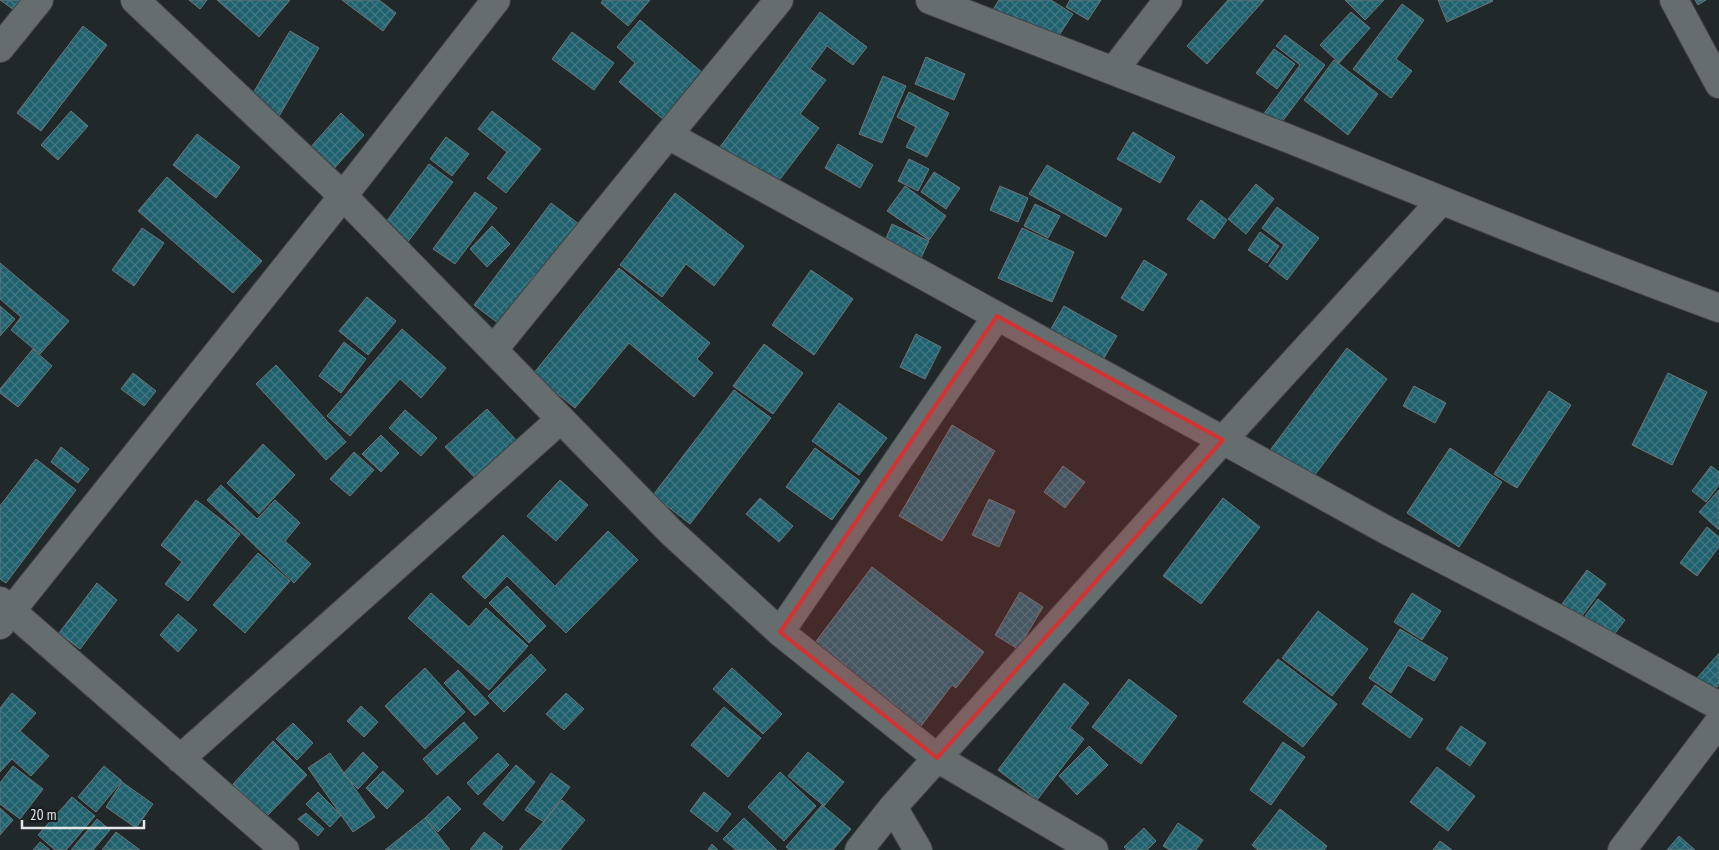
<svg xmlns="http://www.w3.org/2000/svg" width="1719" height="850" font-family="'PT Sans Narrow',sans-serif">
	<defs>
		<pattern id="building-cross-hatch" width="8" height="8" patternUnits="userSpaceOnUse" patternTransform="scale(1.25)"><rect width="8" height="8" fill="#20616e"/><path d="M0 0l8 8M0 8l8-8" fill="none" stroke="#407883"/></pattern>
	</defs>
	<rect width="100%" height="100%" fill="#212829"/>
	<path fill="url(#building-cross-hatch)" stroke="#6d7476" d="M0,0H37L24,17Z
		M189,0H207L200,9Z
		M217,0H290L259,37Z
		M342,0H379L396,13L383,31Z
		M603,0H650L628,26L601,3Z
		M999,0H1051L1073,14L1050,49L992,11Z
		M1070,0H1101L1088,20L1066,7Z
		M1228,0H1264L1207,64L1187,46Z
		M1345,0H1384L1365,20Z
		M1438,0H1492L1493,1L1447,22Z
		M1695,0H1706L1698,5Z
		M1402,4L1424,20L1396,59L1412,71L1391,98L1353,69Z
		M820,12L867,47L853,65L827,46L810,69L826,80L800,114L819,128L771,191L717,151Z
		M1351,12L1370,28L1339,63L1320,45Z
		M640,20L703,73L664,120L619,82L635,63L617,47Z
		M83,26L107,45L41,131L17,113Z
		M290,31L319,48L278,118L249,100Z
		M572,32L614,63L594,90L552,59Z
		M1285,35L1325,65L1272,135L1257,123L1300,65L1276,46Z
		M1274,49L1295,64L1277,89L1256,73Z
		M926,57L965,74L954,100L915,84Z
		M1334,60L1378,94L1348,135L1304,100Z
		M883,76L906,86L882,143L859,134Z
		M909,92L949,113L927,157L906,147L916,127L897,117Z
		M71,111L88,126L58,160L41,145Z
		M492,111L541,149L506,193L487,178L507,152L478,129Z
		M341,113L364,135L331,172L308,150Z
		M1133,132L1175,157L1160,183L1117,159Z
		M197,134L240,167L216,198L173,165Z
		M446,137L469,154L452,176L430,159Z
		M838,144L873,165L860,188L825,168Z
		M909,159L929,169L918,191L898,181Z
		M429,164L453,182L407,243L383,226Z
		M1047,165L1122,209L1106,237L1029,194Z
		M934,172L960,188L946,209L921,192Z
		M167,177L262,261L233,293L138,211Z
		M1256,184L1274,199L1246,234L1228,219Z
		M905,186L946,216L929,240L887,211Z
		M1000,186L1028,198L1018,222L990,210Z
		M475,192L497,208L455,264L433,249Z
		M675,193L744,246L714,286L686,264L662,297L620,265Z
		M1201,200L1227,220L1214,239L1187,219Z
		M551,203L579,224L502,326L474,305Z
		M1035,204L1060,216L1048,238L1024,226Z
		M1277,207L1319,238L1287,280L1269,266L1284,245L1262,228Z
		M892,224L929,241L918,264L882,248Z
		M492,226L510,244L487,267L470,249Z
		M142,228L164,243L134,286L112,270Z
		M1022,228L1074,252L1052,302L998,278Z
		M1260,232L1279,246L1267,263L1248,250Z
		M1144,260L1167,274L1143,311L1121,298Z
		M0,263L69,321L40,354L11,330L21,317L0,299Z
		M619,268L710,343L697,359L713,373L694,397L629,343L575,408L533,374Z
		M811,270L853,299L814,355L772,325Z
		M367,297L396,321L368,355L339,331Z
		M0,306L15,319L0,336Z
		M1064,306L1117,336L1101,363L1048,334Z
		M402,329L446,368L421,398L400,379L350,436L327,416Z
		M916,334L941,347L925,379L900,367Z
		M344,342L366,359L341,393L319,376Z
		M764,344L803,373L773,414L733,386Z
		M1347,348L1387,379L1308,484L1268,453Z
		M33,349L52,366L18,407L0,393V389Z
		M276,365L346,442L326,460L256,384Z
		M133,373L156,391L144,406L121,389Z
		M1668,373L1707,392L1672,465L1632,445Z
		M1414,386L1446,403L1435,423L1403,406Z
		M734,390L771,418L690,524L653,495Z
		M1549,391L1571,405L1517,488L1494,474Z
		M839,403L887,438L859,475L812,441Z
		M487,409L519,443L478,481L445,447Z
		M405,410L437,438L421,456L389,428Z
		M952,425L995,451L942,541L899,516Z
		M381,435L399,453L381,472L362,454Z
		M263,444L295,475L259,514L227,483Z
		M61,447L89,469L78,483L51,462Z
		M815,448L860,481L832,520L786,487Z
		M1450,448L1502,482L1459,547L1407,513Z
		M354,452L374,470L350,496L330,479Z
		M36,459L76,490L6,583L0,579V506Z
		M1063,466L1085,482L1065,508L1044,492Z
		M1711,466L1719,472V485L1706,502L1692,491Z
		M560,480L588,505L556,541L527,516Z
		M221,485L257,519L275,500L300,523L285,541L311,564L294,583L207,500Z
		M1719,490V530L1699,512Z
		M760,498L793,526L779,542L746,514Z
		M1223,498L1260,527L1201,604L1163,576Z
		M989,499L1015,511L999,547L972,535Z
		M196,500L240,534L188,601L165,584L182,562L161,545Z
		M1707,527L1719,537V547L1697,576L1680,563Z
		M608,531L638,560L566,633L507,576L485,599L462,577L503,535L555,586Z
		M258,553L290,581L245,633L213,605Z
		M872,567L984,652L956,688L952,685L915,734L808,652Z
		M1587,570L1606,584L1576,624L1557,611Z
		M97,583L117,600L80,649L59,633Z
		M507,586L546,626L529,643L489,603Z
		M1020,592L1043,607L1018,649L995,635Z
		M431,593L469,627L486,608L528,646L489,690L408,618Z
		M1412,593L1441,611L1422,640L1394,622Z
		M1598,599L1625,620L1607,644L1579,624Z
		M1318,611L1368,649L1332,696L1282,658Z
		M178,614L197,630L178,652L160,635Z
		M1400,629L1448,658L1434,681L1408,665L1391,693L1369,678Z
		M1719,653V685L1698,709L1683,694Z
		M531,654L546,670L504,712L488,696Z
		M1278,659L1337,704L1303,747L1243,702Z
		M425,668L465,712L425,749L385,706Z
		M732,668L782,714L763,734L713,689Z
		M458,670L489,703L475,716L444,683Z
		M1129,679L1177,716L1141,764L1092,727Z
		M1064,683L1089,703L1070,728L1084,739L1037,800L998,770Z
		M1375,685L1423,719L1410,738L1362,704Z
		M12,693L36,713L20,731L49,756L31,776L12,759L0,772V708Z
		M566,693L584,709L564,730L546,714Z
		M361,706L378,722L364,737L347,721Z
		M724,707L761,738L728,777L691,745Z
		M464,722L478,738L437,775L423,759Z
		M293,723L313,743L297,760L276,739Z
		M1461,726L1486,743L1470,766L1446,749Z
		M273,741L307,775L266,817L233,784Z
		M1283,742L1305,757L1271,805L1250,790Z
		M1089,746L1108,765L1077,795L1059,776Z
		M363,752L378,767L358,789L343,774Z
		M808,752L844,782L824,806L788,776Z
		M330,753L375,817L353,832L308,768Z
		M498,753L509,765L478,795L467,783Z
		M516,765L535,782L503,821L483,804Z
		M13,766L43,789L20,819L0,804V783Z
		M104,766L122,781L96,812L78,797Z
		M1437,767L1475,796L1448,831L1410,802Z
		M383,771L404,791L387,809L366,788Z
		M780,772L816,806L784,841L748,807Z
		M551,773L570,787L544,822L525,810Z
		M122,782L153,804L136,828L106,807Z
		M318,792L341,815L330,827L306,804Z
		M704,792L731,814L717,832L690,811Z
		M448,796L461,809L438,832L425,818Z
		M72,797L95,816L66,850H55L38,835Z
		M562,800L585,820L560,850H519Z
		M822,805L851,829L833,850H790L786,847Z
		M0,808L13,820L0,835Z
		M1280,809L1327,846L1324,850H1258L1252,845Z
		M306,813L324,829L318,836L298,819Z
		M425,818L450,850H385Z
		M744,818L777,850H736L723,839Z
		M97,819L110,830L93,850H71Z
		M1178,823L1203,840L1196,850H1170L1163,846Z
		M1144,828L1156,841L1147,850H1127L1124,847Z
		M116,832L140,850H102Z
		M484,832L503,847L501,850H470Z
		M1679,836L1695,850H1667Z
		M1440,841L1452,850H1433Z
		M40,842L50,850H33Z
		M712,844L718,850H708Z"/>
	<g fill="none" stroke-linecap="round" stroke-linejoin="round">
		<g stroke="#3f4446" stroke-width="30">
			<path id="street" d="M135,0L343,196L672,533L780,632L937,758L1094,850
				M930,0C1049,45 1168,91 1287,138C1431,196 1574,255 1719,308
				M1674,0L1719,84
				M0,48L39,0
				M1114,70L1168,0
				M668,135L1388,531L1566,623L1719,706
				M494,349L668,135L779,0
				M0,601L285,850
				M0,625L343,196L496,0
				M780,632L997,316
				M180,759L561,419
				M893,807L918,850
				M859,850L893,807L1223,440L1441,201
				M1622,850L1719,722"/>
		</g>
		<use href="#street" stroke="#666d6f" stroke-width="28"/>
	</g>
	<path fill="#d73232" fill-opacity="0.2" stroke="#d73232" stroke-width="4" stroke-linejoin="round" d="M997,316L1223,440L937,758L780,632Z"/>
	<path d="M22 820v8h122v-8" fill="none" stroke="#e4e8e9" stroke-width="2.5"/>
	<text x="30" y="820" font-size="15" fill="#e4e8e9" stroke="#181e1f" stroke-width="4" paint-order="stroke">20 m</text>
</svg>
